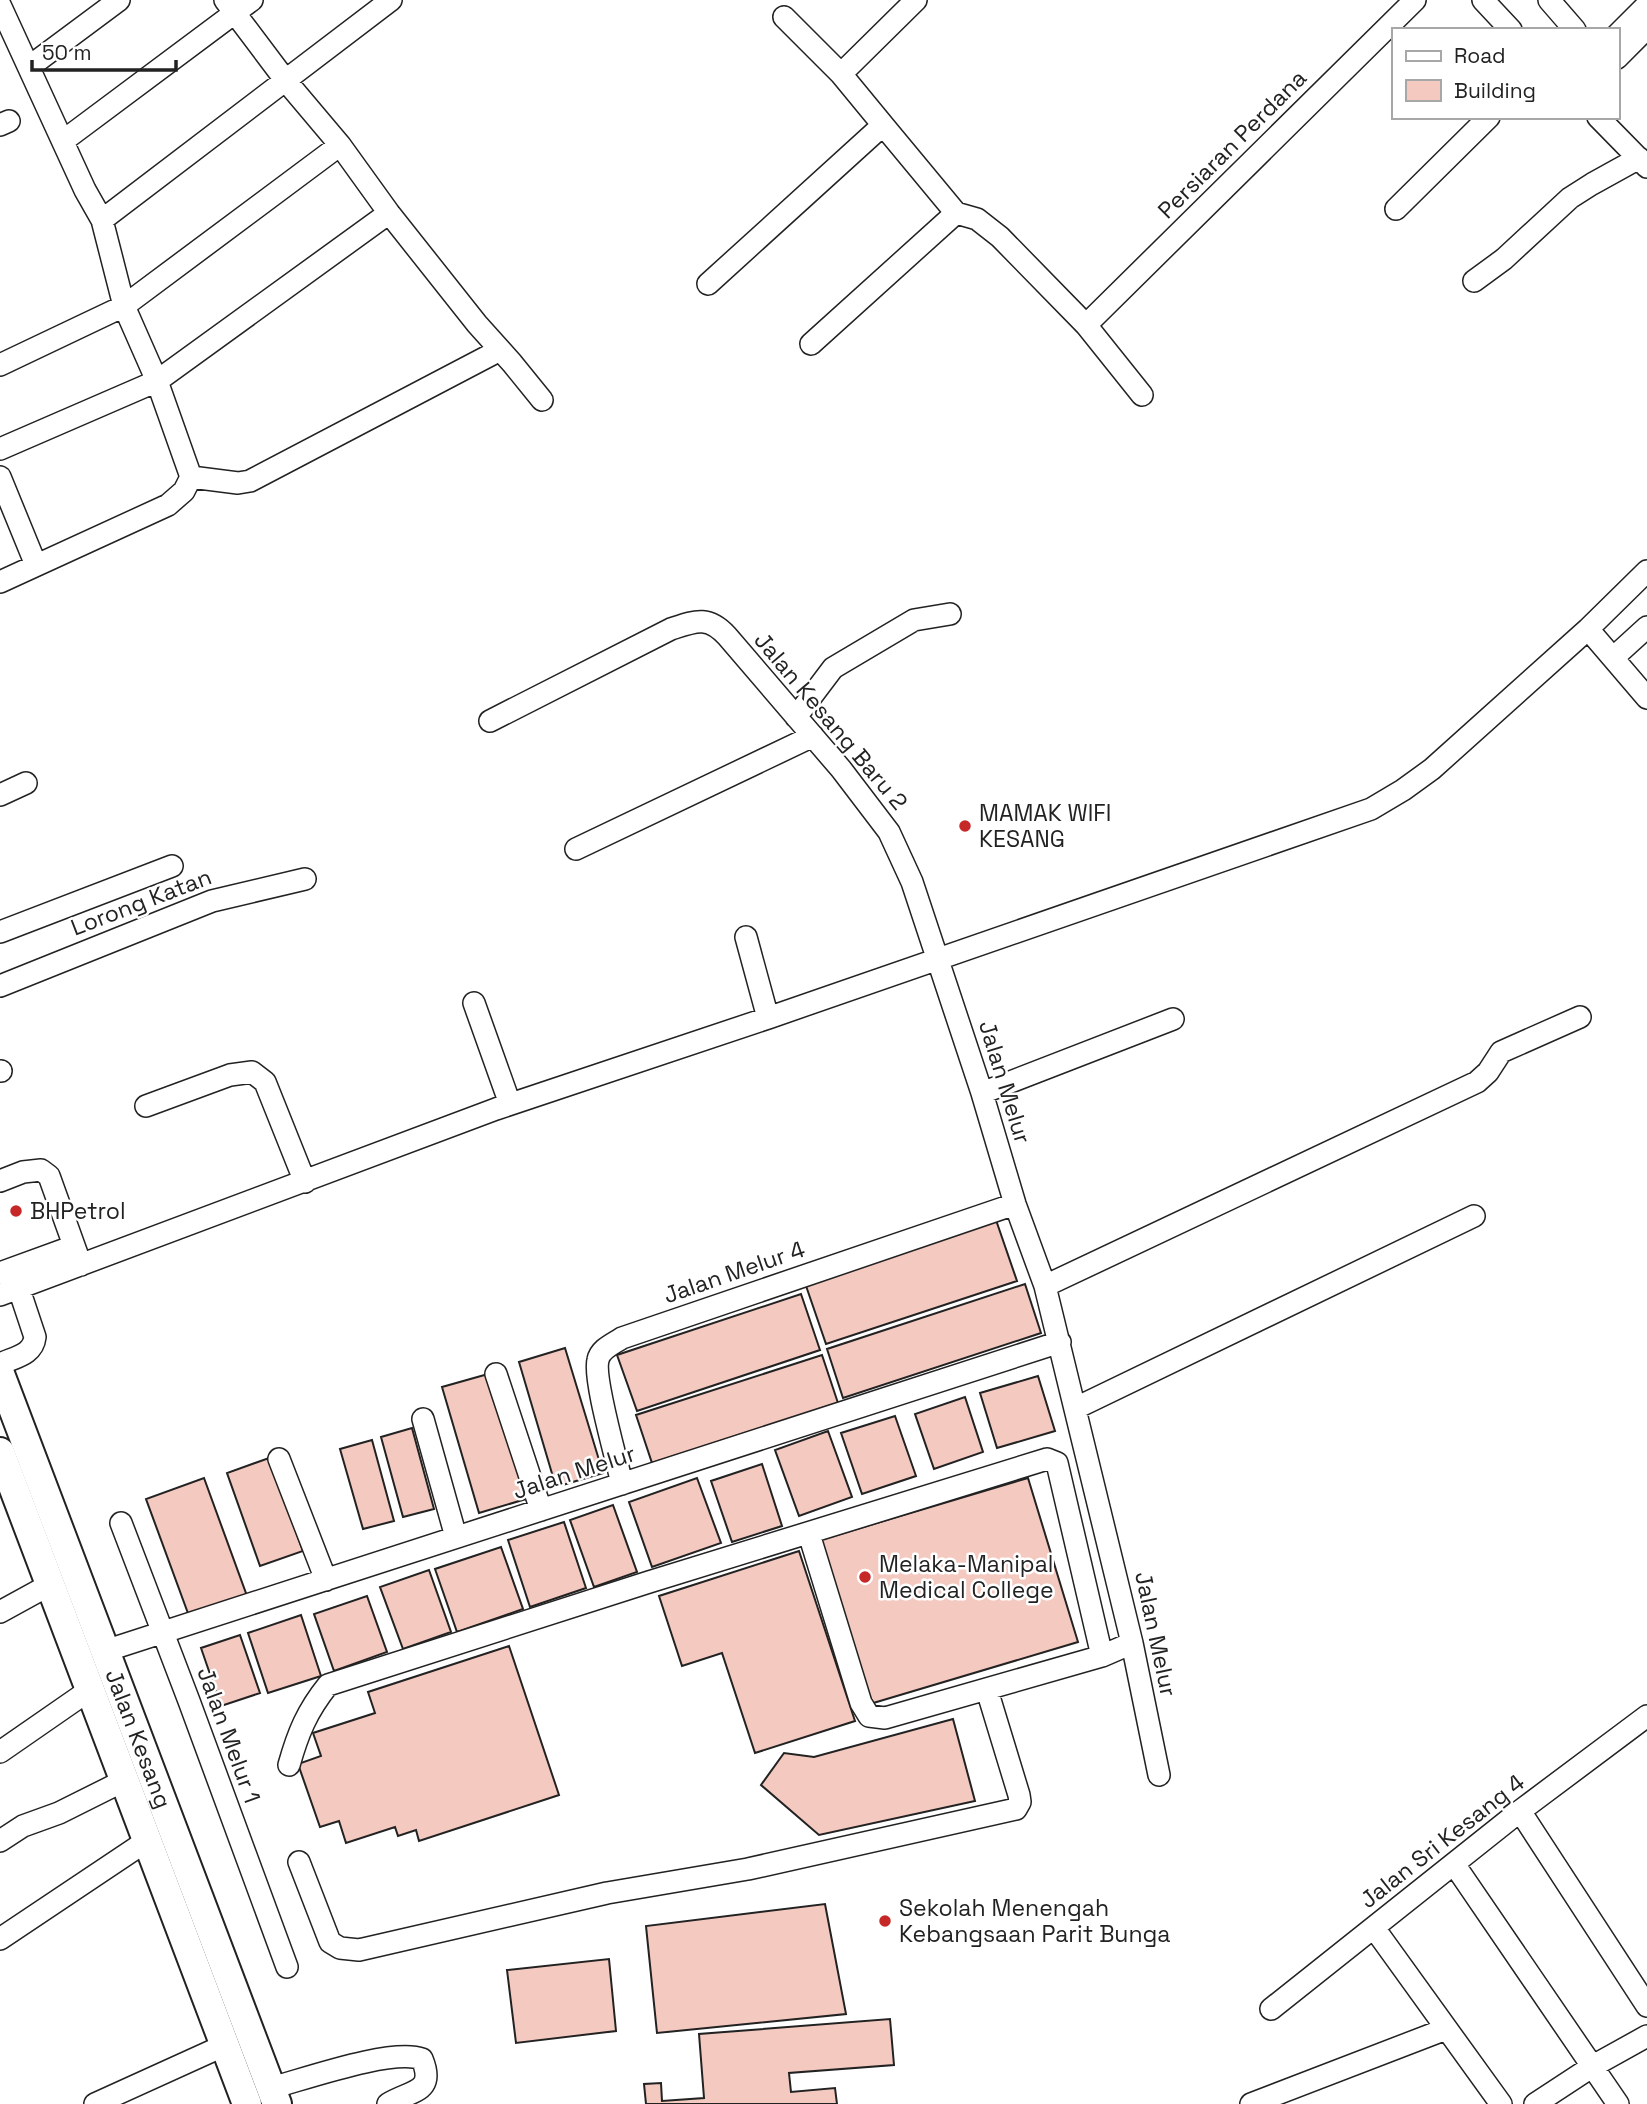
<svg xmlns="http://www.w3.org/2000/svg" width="1647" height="2104" font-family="'Space Grotesk',sans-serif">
	<rect width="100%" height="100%" fill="#fff"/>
	<path fill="#f3c9c0" stroke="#222" stroke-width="2" d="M996,1220L1017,1281L826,1344L805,1283Z
		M1025,1284L1041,1333L843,1398L827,1349Z
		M801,1294L820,1350L637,1411L617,1355Z
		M565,1348L603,1473L556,1487L519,1362Z
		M822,1355L838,1403L652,1463L636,1415Z
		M488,1374L526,1499L479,1513L442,1387Z
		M1038,1376L1055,1431L997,1448L980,1393Z
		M965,1397L983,1452L934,1469L915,1414Z
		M895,1416L916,1476L862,1494L841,1433Z
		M412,1428L434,1509L403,1517L381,1437Z
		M828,1431L852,1497L799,1516L775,1450Z
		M372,1440L394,1521L363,1529L340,1449Z
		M269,1458L303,1551L260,1566L227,1473Z
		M762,1464L782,1526L732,1542L711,1481Z
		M204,1478L247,1596L189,1616L146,1499Z
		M697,1478L721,1543L652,1567L629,1502Z
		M1028,1478L1078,1642L870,1704L820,1540Z
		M613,1505L637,1572L594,1587L570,1520Z
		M564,1522L586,1588L530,1607L508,1540Z
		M501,1547L523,1609L457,1632L435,1569Z
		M799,1551L855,1721L755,1753L722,1653L682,1666L659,1596Z
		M429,1570L451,1632L403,1649L380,1587Z
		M367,1596L387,1652L334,1671L314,1614Z
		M301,1615L321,1676L268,1693L248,1633Z
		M240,1635L260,1693L221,1706L201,1648Z
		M509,1646L559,1795L419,1841L416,1830L398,1836L395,1827L346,1843L339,1821L320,1827L298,1764L321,1756L313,1733L375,1713L368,1692Z
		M953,1719L975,1801L819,1835L761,1785L784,1753L814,1757Z
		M825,1904L846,2014L657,2033L646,1926Z
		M609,1959L616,2031L516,2043L507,1970Z
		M890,2019L894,2065L789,2073L791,2092L835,2088L837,2104H646L644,2084L661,2083L662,2101L704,2098L699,2034Z"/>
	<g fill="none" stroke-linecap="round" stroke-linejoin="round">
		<g stroke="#222" stroke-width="24">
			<path id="minor" d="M225,0L286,81L340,145L389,213L477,324L512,363L542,400
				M1483,0L1511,30
				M1549,0L1575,30
				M0,5L85,190L102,220L124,306L157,381L191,477L184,491L168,505L0,582
				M1617,35L1647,5
				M1617,58L1647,28
				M29,67L119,0
				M841,74L916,0
				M1598,117L1647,167
				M0,125L9,121
				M883,125L956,213
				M63,141L252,0
				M1396,209L1489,117
				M102,220L391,0
				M1474,281L1504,259L1570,198L1592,184L1639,158
				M708,284L883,125L841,74L784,17
				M1086,325L1415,0
				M811,344L956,213L977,219L1000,237L1086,325L1142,395
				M0,365L124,306L340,145
				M0,449L157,381L389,213
				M0,477L36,565
				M191,477L238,483L250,481L500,350
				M1588,629L1647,698
				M1613,658L1647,627
				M796,717L833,668L914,620L950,614
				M490,721L671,629C695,621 708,615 727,636L841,769L889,832L912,882L982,1093L1015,1204L1045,1286L1132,1643L1159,1775
				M0,795L26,783
				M576,849L813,736
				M0,932L172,866
				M746,937L768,1018
				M0,986L212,901L305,879
				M474,1003L510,1104
				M0,1071H1
				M982,1093L1173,1019
				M146,1106L230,1075L252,1072L265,1082L305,1182
				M0,1181L23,1172L41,1170L49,1176L81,1265
				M0,1273L74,1246
				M1045,1286L1477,1082L1488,1072L1501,1052L1580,1017
				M0,1295L496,1109L768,1018L1371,809L1403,790L1432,769L1588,629L1647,571
				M0,1364C15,1357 33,1355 35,1337L19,1289
				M496,1374L541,1510
				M1076,1408L1474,1216
				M423,1419L456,1537
				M279,1459L326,1580
				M622,1484C617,1460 593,1379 598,1360C600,1349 613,1344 622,1338L1015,1204
				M121,1523L189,1701L287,1967
				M809,1534L861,1703L869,1716L885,1718L1102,1656L1132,1643
				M0,1612L51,1584
				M105,1651L1060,1342
				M0,1752L91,1689
				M289,1765C298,1733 307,1711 328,1685L649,1582L1047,1459L1057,1463L1102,1656
				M1520,1811L1647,2006
				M0,1841L23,1826L59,1813L125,1780
				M299,1862L330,1942L340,1948L359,1950L607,1893L748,1869L1016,1809L1020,1802L1019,1795L987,1690
				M1454,1864L1618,2104
				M1374,1928L1501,2104
				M0,1939L148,1840
				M1271,2009L1520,1811L1647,1716
				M271,2088C305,2079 392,2048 422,2059C436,2093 411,2090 388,2104
				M95,2104L225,2045
				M1251,2104L1446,2029
				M1535,2104L1593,2066L1647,2036"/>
		</g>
		<g stroke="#222" stroke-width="32">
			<g id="major">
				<path id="s1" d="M0,1374L277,2104"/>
				<path d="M0,1452L247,2104"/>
			</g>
		</g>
		<use href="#minor" stroke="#fff" stroke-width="21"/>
		<use href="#major" stroke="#fff" stroke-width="28"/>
	</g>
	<g fill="#c62828" stroke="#fff" stroke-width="2.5">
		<circle cx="965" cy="826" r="7"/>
		<circle cx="16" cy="1211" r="7"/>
		<circle cx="865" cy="1577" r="7"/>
		<circle cx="885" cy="1921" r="7"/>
	</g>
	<g text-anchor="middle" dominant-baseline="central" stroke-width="5" stroke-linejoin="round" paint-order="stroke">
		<g font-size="23" fill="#222" stroke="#fff">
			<text transform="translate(1232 144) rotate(-45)">Persiaran Perdana</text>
			<text transform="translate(831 721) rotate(50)">Jalan Kesang Baru 2</text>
			<text transform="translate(141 902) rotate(-21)">Lorong Katan</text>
			<text transform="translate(1005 1082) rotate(73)">Jalan Melur</text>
			<text transform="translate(734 1272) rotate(-19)">Jalan Melur 4</text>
			<text transform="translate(574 1472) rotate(-18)">Jalan Melur</text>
			<text transform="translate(1156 1634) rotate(78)">Jalan Melur</text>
			<text transform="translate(229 1735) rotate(70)">Jalan Melur 1</text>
			<text stroke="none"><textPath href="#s1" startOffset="390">Jalan Kesang</textPath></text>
			<text transform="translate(1442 1841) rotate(-38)">Jalan Sri Kesang 4</text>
		</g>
		<g font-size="23" fill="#222" stroke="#fff" text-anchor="start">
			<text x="979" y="813">MAMAK WIFI<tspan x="979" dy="26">KESANG</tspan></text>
			<text x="30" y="1211">BHPetrol</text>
			<text x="879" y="1564">Melaka-Manipal<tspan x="879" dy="26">Medical College</tspan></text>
			<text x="899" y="1908">Sekolah Menengah<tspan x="899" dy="26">Kebangsaan Parit Bunga</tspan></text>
		</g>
	</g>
	<rect x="1392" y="28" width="228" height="91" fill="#ffffff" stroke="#a7a7a7" stroke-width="2"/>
	<rect x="1406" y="51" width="35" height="10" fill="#ffffff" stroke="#a7a7a7" stroke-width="2"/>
	<text x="1454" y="63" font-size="21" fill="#222222">Road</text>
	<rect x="1406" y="80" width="35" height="21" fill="#f3c9c0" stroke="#a7a7a7" stroke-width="2"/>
	<text x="1454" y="98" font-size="21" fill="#222222">Building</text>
	<path d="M32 60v10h144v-10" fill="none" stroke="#222222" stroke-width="3.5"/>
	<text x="42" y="60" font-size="21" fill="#222222" stroke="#ffffff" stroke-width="5" paint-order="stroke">50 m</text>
</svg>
